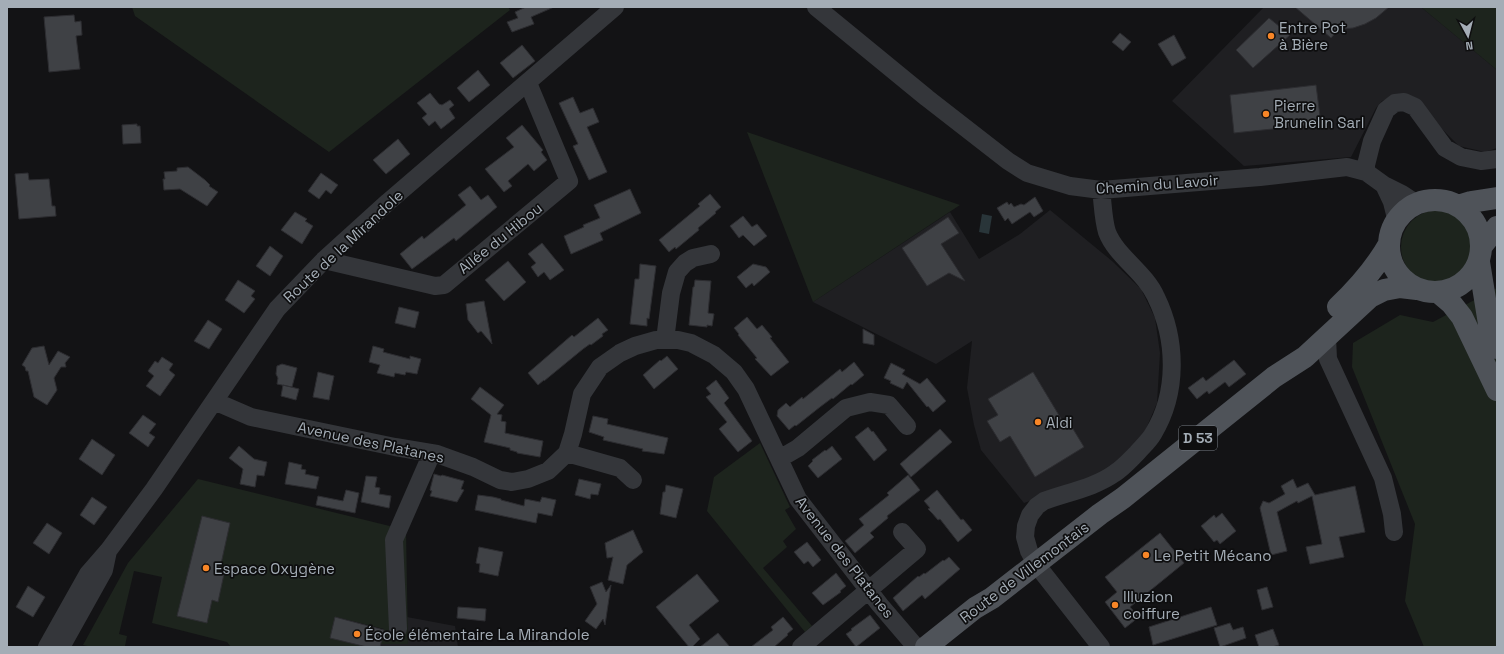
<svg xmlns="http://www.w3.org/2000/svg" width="1504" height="654" font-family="'Space Grotesk',sans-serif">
	<rect width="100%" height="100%" fill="#131315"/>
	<path fill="#1f1f22" d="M1264,7H1421L1497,70V148L1485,152L1459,146L1412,99L1402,94L1382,101L1376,108L1351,157L1244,166L1172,101Z
		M1050,210L1112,261L1141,289L1155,318L1160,353L1157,403L1143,436L1123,460L1087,482L1024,503L981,450L974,425L967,388L972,341L936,364L813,302L950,212L979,259L1020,234Z
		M335,617L384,630L381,643H408L407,617L455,626L458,647H367L338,640Z"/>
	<path fill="#1d241d" d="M132,7H508L510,10L329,152L135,16Z
		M1421,7H1497V70Z
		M747,132L960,205L813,302Z
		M1401 247a37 37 0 1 1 74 0a37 37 0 1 1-74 0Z
		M1497,288V647H1424L1405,601L1415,524L1352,367L1353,343L1400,315L1433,322Z
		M760,443L790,507L785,510L796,529L783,541L787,547L763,568L812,626L805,632L707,511L714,477Z
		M198,479L406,530L408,644H380L384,629L336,617L338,640L367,647H231L227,642L152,623L162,577L134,571L119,634L127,636L125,646L122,647H92L83,645L128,563Z"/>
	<path fill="#293539" d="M982,214L992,216L989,234L979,232Z"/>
	<path fill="#3f4145" stroke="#2d2d31" d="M526,7H554L531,17L534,24L512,32L507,22L518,18L515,12Z
		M1295,7H1389L1376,18L1365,24L1353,28L1339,29L1331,38Z
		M74,15L75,22L81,21L82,35L76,36L80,69L49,72L44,17Z
		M1269,18L1290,35L1253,68L1236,50Z
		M1120,33L1131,42L1123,51L1112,42Z
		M1174,35L1186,58L1172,66L1158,44Z
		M522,45L535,61L513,78L500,63Z
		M478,70L490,85L469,102L457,88Z
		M1316,85L1321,124L1234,133L1230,95Z
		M430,93L439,104L442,105L450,100L454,105L449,109L455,118L441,129L435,121L429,126L422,118L427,114L417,103Z
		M573,97L580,113L593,108L599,122L587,127L607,172L589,180L573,146L578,144L559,103Z
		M137,124V126H140L141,143L123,144L122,125Z
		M522,125L543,150L541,152L547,160L534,171L528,164L508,181L512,186L504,192L485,169L514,147L506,138Z
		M398,139L410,154L386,174L373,160Z
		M188,167L205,180L210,185L209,186L218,192L207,206L180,189L164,190L163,179H165L164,172L177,171V168Z
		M28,173L29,180L49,179L52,206H55L56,216L19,219L15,174Z
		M321,173L338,185L331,194L326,190L319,199L308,191Z
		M470,186L481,200L488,195L497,207L456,241L454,238L412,269L400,254L422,236L424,239L466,205L458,195Z
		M630,189L641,213L600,233L603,240L571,254L564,236L584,227L583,225L600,218L594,205Z
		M710,194L721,207L715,212L716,213L698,228L699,230L676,249L675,247L669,252L659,240L700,206L698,204Z
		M1035,197L1043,211L1034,217L1030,212L1012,224L1008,218L1005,221L997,208L1007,202L1009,205L1011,203L1014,207L1021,204L1024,205Z
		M295,212L307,219L305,221L313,226L302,244L281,230Z
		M743,216L752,227L757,224L767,236L754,246L743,235L739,238L730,226Z
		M948,217L959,233L941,244L965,281L949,273L927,286L902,248Z
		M542,243L564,270L550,280L544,272L538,277L531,267L536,263L528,254Z
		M270,246L283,256L270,276L256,266Z
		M508,261L526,282L504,301L485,280Z
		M640,264L656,266L649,319L647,318V326L630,324L635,279H639Z
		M753,264L766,267L770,272L754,286L752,283L746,288L737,277Z
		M238,280L255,291L251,296L255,299L244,313L225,300Z
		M695,280L711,281L708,313L714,314L712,326L707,325V327L689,325L693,287H694Z
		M484,301L492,344L481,331L478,333L468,320L466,304Z
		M399,307L419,312L415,328L395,323Z
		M747,317L757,329L762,325L772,337L770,338L789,362L771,376L755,359L757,358L738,335L739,334L734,328Z
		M598,318L608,330L602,334L603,336L591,345L590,344L583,349L544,381V380L538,385L528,373L572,335L574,337Z
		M208,320L222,329L209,349L194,341Z
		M863,329L874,335V345L863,343Z
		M44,346L49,365L58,351L70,357L65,363L66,367H61L54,378L57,390L47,405L34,397L28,371H26L25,367L22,365L32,348Z
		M373,346L384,349L383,352L410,359V356L421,359L417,374L406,372L405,375L395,373L394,377L377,373L380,365L369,362Z
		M667,356L678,369L654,389L643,375L660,360L661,361Z
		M162,357L173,364L169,370L175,375L160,396L146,386L154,376L148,371L155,361L158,363Z
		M1234,360L1246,374L1229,387L1225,382L1209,394L1207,391L1197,399L1188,388L1203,377L1206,381Z
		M854,362L864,375L852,385L851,384L833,399L832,398L820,407L796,426L795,425L789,430L777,416L778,410L786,403L790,407L802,397L803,399L840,369L842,372Z
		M891,363L905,370L902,374L920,384L927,378L946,401L933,412L928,406L927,407L907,382L903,389L890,383L891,381L884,378Z
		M282,364L297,368L292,387L277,384L278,378L276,374L277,366Z
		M318,372L334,376L329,400L313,397Z
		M1033,372L1063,422L1067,419L1084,447L1035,477L1010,436L1000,442L987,421L998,415L988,399Z
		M716,380L729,398L724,403L752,441L738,452L719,429L727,422L706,397L711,394L706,388Z
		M283,385L299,389L296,400L281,396Z
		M480,387L504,405L497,414L502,415L501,421L506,422L505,433L543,441L540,457L517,453V452L510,450V448L484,442L491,415L471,399Z
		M143,415L156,424L149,433L155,437L148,447L129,433Z
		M593,416L608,419L607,424L668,438L664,454L650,452L642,451L643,449L603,440L604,437L589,432Z
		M868,427L872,432L873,431L887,450L874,461L855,437Z
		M940,429L952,442L911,477L900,464Z
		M92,439L115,455L102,475L79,459Z
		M239,446L254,459L267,462L264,476L257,475L255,487L240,484L243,469L229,458Z
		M832,446L842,459L818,478L808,466L813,461L812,460L825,450L826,451Z
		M289,462L302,465L301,469L306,470L305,474L319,477L316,489L285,484Z
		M434,474L441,476L442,475L464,481L461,489L464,490L457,502L430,496L432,491L430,490Z
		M908,475L920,490L887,516L888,518L870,533L874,537L855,553L845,541L864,525L859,519L889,495L887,493Z
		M366,476L377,477L375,487L380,488L379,494L391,496L389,508L361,502Z
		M579,479L601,484L598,495L591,494L590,499L575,495Z
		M1293,479L1297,488L1308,483L1315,495L1355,486L1365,532L1339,537L1344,557L1310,564L1306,547L1322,544L1312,496L1298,503L1297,501L1277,512L1287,551L1271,555L1260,508L1263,501L1269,503L1285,494L1281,486Z
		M666,485L683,489L676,518L660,514L663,492H665Z
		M346,490L359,493L355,513L316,505L318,496L343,501Z
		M937,490L961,520L963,519L972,530L958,542L940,519L938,520L932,513L928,509L930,508L924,501Z
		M478,495L493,497L501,499V500L524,506L525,499L540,502L542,497L556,500L552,516L538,513L536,523L475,510Z
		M92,497L107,507L94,525L80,515Z
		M1222,513L1236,531L1220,544L1217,540L1214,542L1201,526L1214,515L1216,518Z
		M202,516L230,523L219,573L224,574L218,602L212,600L207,623L177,616Z
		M47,523L62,533L49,554L33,543Z
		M633,530L643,552L627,565L623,584L608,580L613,557L607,558L605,543Z
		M1160,533L1184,563L1130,607L1139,617L1125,628L1105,602L1117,592L1105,577Z
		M807,542L821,560L813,567L808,561L804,564L794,552Z
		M479,547L503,552L498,576L479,572L480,564L476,563Z
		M949,557L960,569L925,599L922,595L903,611L893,598L918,576L919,577L924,573L925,574L943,560L944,561Z
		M836,573L846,586L840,591L841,592L823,605L812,593Z
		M697,574L719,601L689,625L700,639L692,647H689L656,607Z
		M602,582L606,592L611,585L605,625L603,619L596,629L585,621L597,604L590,587Z
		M28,586L45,597L33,617L16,607Z
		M1267,587L1273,607L1262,610L1257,590Z
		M458,607L486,609L485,621L457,618Z
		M1211,607L1217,625L1153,645L1149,627Z
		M870,615L880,628L856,647L846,634L852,630L851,629Z
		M335,617L384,630L380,647H367L330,638Z
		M783,617L793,629L787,634L788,635L774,647H751L773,630L771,627Z
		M1230,623L1233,630L1243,627L1246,638L1220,647L1214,628Z
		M1273,629L1279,645L1272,647H1259L1255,635Z
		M718,633L730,647H700Z"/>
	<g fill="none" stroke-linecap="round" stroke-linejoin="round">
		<path stroke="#34363a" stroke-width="18" d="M816,7L927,98L1008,161L1027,173L1070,186L1101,190L1260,177L1347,167L1366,172L1384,185L1402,194L1417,204
			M1366,172V165L1372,141L1386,110L1395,103L1404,102L1415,107L1445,148L1461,157L1481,161L1497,159
			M1384,185L1392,202L1397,222
			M324,260L435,286L444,285L569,181L528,83
			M1327,337L1328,359L1383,478L1392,514L1394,532
			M665,340L671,293L677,272L685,263L693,258L711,254
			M214,401L251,417L395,447L437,454L473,467L500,480L512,482L528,479L548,471L567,453L573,434L582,394L600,367L620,353L635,346L656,340H678L691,343L714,355L734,372L746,389L798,499L880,605L916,647
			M567,453L620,468L633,480
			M779,459L798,448L846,408L870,402L889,405L907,426
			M108,551L154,489L277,309L324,260L388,202L615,7
			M398,629L394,540L432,453
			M47,647L88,574L108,551L104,570L61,647
			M801,647L917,549L902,532
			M1101,647L1036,564L1029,551L1025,537L1026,526L1030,515L1037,506L1044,501C1068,492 1094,488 1115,473C1123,468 1130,460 1137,453C1142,447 1149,441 1153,434C1178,393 1177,340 1156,297C1145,272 1116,256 1107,232C1103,219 1103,204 1101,190"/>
		<path stroke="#4f5359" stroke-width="22" d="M1389 246a46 46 0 1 1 92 0a46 46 0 1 1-92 0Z
			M1458,206L1471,202L1497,198
			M1481,247L1497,227
			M1479,262L1490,330L1497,348
			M1438,292L1451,303L1462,317L1497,390
			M1338,307C1359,287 1375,269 1389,244
			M926,647L975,608L992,598L1100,514L1123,498L1274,377L1305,357L1370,297L1384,290L1400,287L1417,289"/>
	</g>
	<g fill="#f88627" stroke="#0e0e0f" stroke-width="1.5">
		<circle cx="1271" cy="36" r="4"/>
		<circle cx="1266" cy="114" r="4"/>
		<circle cx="1038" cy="422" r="4"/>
		<circle cx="1146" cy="555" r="4"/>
		<circle cx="206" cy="568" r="4"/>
		<circle cx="1115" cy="605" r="4"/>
		<circle cx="357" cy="634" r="4"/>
	</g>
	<g text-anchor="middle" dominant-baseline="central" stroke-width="3.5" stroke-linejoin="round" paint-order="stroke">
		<rect fill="#0e0e0f" stroke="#777d84" stroke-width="1" x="1179" y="426" width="38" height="24" rx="3"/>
		<g font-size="14" font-weight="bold" fill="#a4adb6">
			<text x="1198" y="438">D 53</text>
		</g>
		<g font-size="15" fill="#a4adb6" stroke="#0e0e0f" text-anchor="start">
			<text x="1279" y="27">Entre Pot<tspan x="1279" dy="17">à Bière</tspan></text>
			<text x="1274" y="105">Pierre<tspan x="1274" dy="17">Brunelin Sarl</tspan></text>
			<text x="1046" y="422">Aldi</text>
			<text x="1154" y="555">Le Petit Mécano</text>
			<text x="214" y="568">Espace Oxygène</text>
			<text x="1123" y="596">Illuzion<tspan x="1123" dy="17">coiffure</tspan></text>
			<text x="365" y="634">École élémentaire La Mirandole</text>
		</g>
		<g font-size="15" fill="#a4adb6" stroke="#0e0e0f">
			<text transform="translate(1157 184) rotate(-4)">Chemin du Lavoir</text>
			<text transform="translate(500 238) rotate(-39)">Allée du Hibou</text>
			<text transform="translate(343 246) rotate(-43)">Route de la Mirandole</text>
			<text transform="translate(371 442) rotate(12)">Avenue des Platanes</text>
			<text transform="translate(845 557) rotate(52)">Avenue des Platanes</text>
			<text transform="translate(1024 572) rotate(-37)">Route de Villemontais</text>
		</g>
	</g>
	<rect width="1504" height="654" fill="none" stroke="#a4adb6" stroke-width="16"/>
	<g transform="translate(1468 36) rotate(173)" stroke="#0e0e0f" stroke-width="3" paint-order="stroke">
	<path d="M0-3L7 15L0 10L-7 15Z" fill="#a4adb6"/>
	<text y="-6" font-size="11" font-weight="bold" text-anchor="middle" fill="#a4adb6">N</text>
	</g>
</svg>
